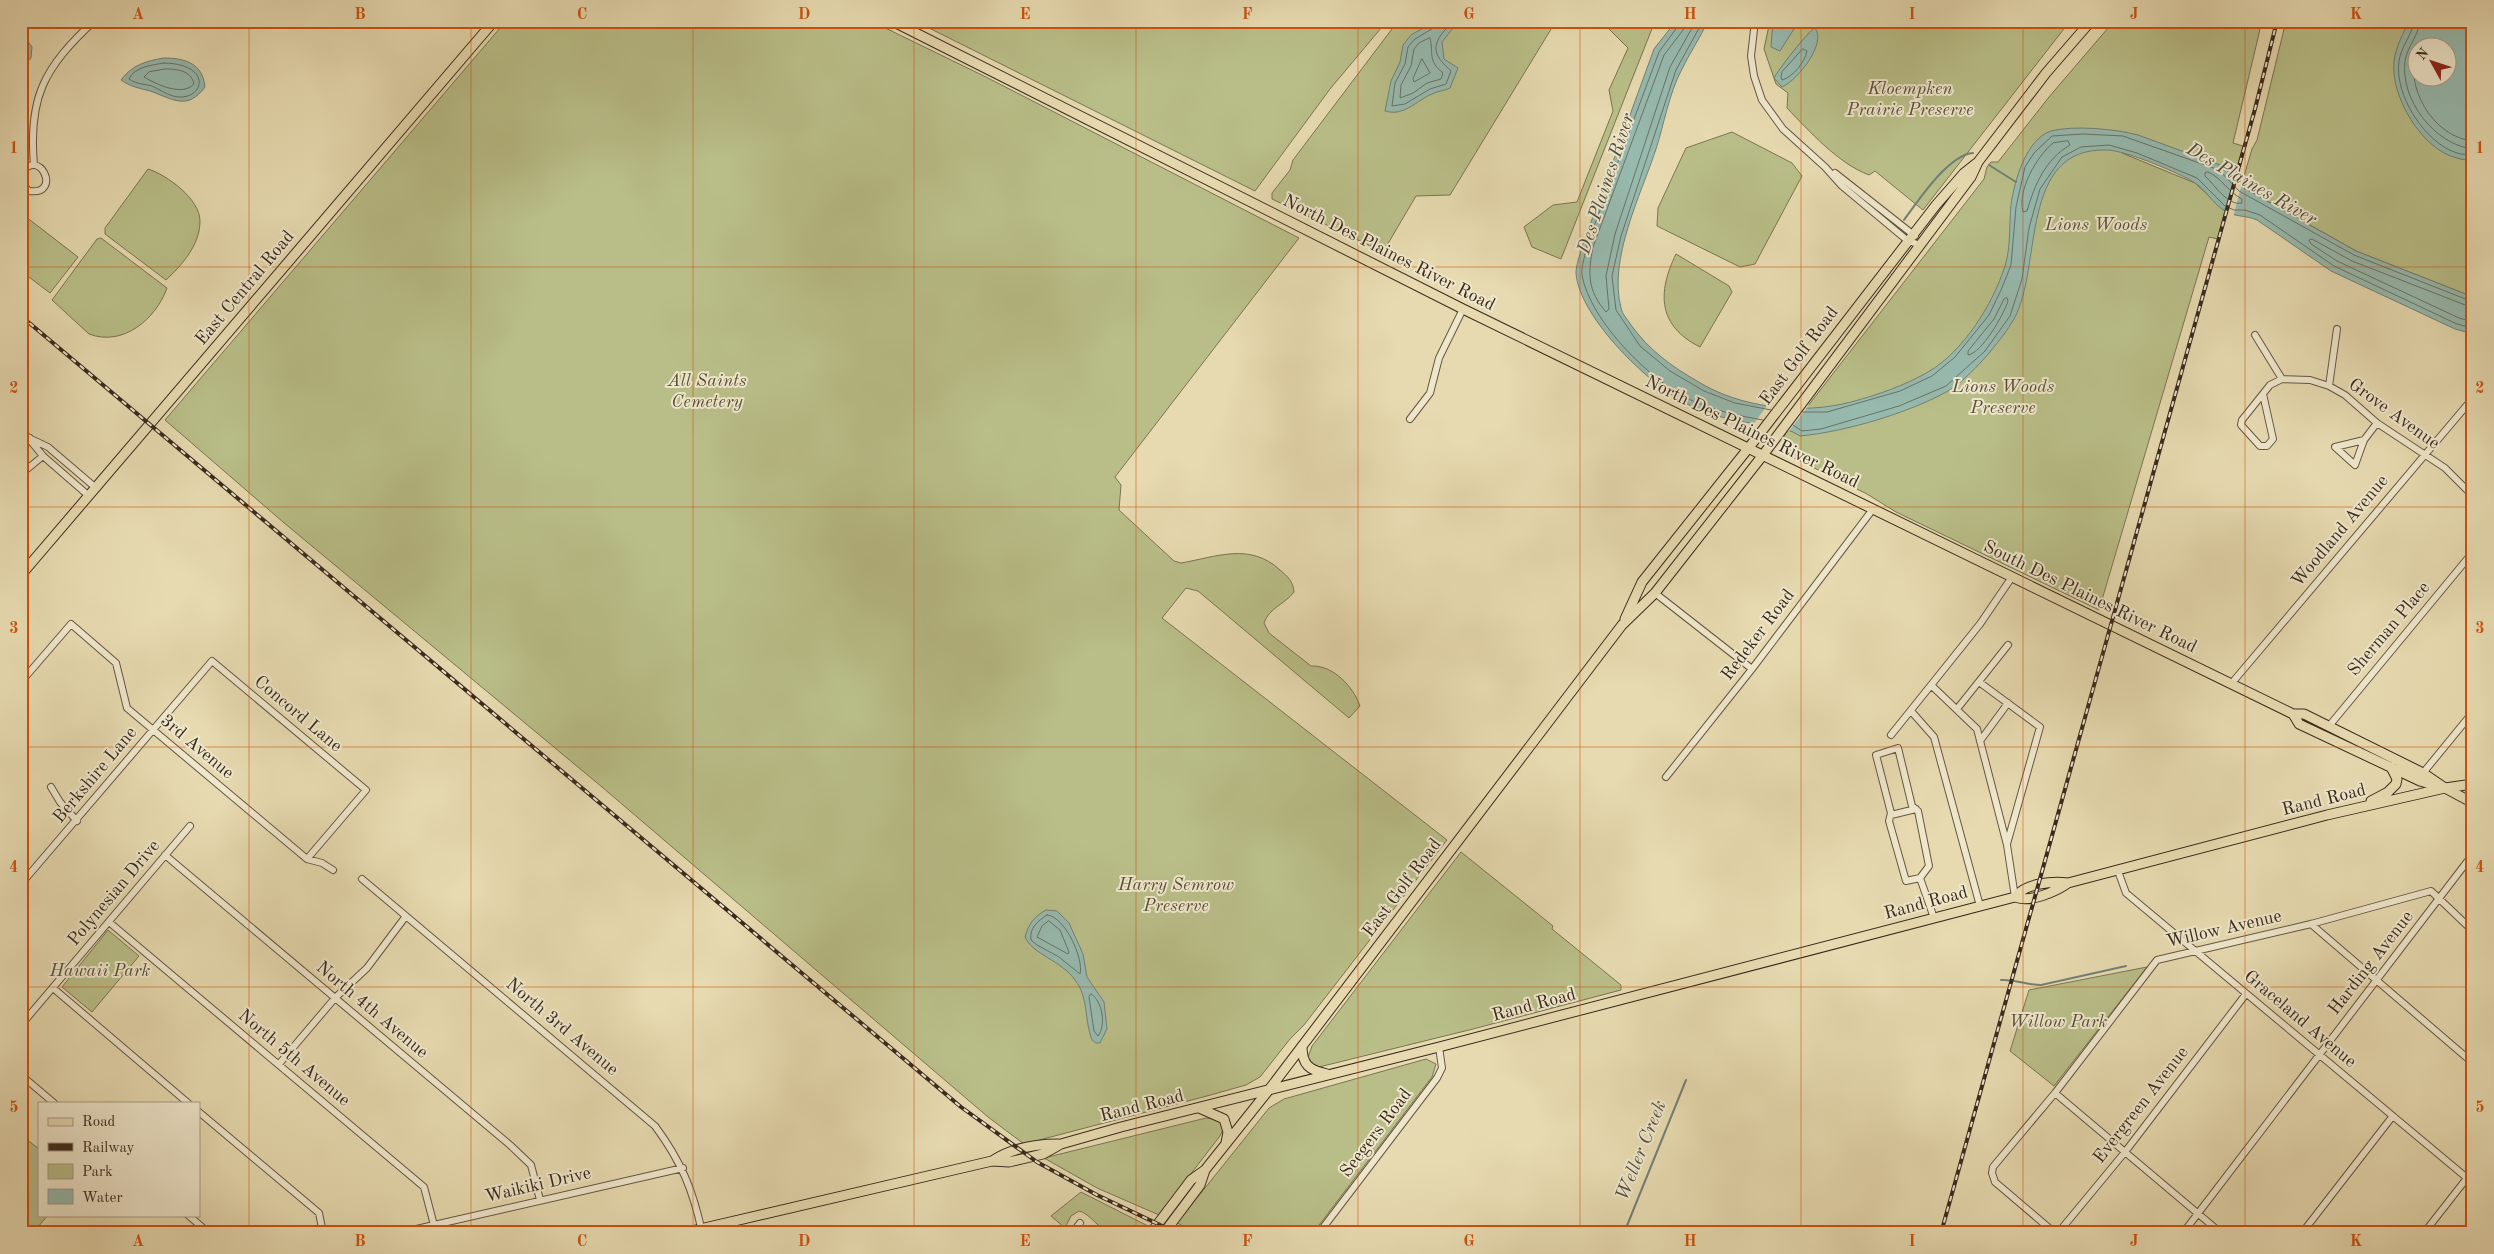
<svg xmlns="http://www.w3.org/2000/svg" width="2494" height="1254" font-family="'Old Standard TT',serif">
	<rect width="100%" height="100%" fill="#e7dab0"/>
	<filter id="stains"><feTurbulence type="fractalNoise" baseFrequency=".004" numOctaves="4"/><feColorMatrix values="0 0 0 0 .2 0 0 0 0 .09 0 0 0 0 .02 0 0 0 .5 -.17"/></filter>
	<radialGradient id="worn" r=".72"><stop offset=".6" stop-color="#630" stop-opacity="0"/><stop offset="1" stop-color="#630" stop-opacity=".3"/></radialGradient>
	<path fill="#b9be88" stroke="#7a7452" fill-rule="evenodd" d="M506,21H871L986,77L1299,238L1115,477L1121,485L1119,510L1174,561L1181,563C1216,557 1250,542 1280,570C1288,577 1293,581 1294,592C1285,604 1269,608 1264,623L1269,633L1311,666C1333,665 1353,686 1360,706L1349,718L1198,591L1186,588L1162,618L1447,840L1304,1025L1290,1039L1260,1077L1246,1085L1207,1096L1024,1144L988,1117L602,787L283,522L165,420Z
		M915,21H1387L1330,89L1255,191Z
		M1398,21H1556L1450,195L1416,196L1383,252L1272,199V193L1290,170L1293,160Z
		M1601,21H1655L1561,259L1532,247L1524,227L1553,205L1577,202L1613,111L1609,90L1628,48Z
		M1770,21H2070L1923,210L1875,171L1869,175C1839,164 1809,131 1787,108L1788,93L1776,84L1764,49Z
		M2114,21H2262L2233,143L2243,146L2234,179L2223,166L2122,153L2195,183L2225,211L2218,239L2209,237L2099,610L1896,512L1867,494L1794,458L1783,447V439L1787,430L1790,429L1984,179L1987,167L1991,162H1998L2049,97Z
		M2286,21H2473V297L2356,251L2241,186L2252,149L2257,140ZM2416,48H2446V78H2416Z
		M1732,132L1792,163L1802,176L1755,264L1740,267L1657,226L1658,208L1686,148Z
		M148,169C167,175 200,199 200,221C200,245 182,265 166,280L105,234V228Z
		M21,213L78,257L50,293L21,271Z
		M101,238L167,288C156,319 123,347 89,334L52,300L97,239Z
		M1676,254L1729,286L1732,292L1700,347C1658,326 1657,293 1676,254Z
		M1461,852L1553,926L1552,929L1621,985V990L1473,1029L1319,1067L1311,1065L1308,1057L1312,1046Z
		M108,930L139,956L92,1012L62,987Z
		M2147,967L2054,1086L2010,1051L2029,990Z
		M1426,1059L1436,1064L1432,1077L1313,1233H1198L1177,1223L1269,1108L1284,1099Z
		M1206,1118L1220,1120L1224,1127L1220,1136L1159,1215L1097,1188L1044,1158Z
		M21,1135L39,1149V1215H48L33,1233H21Z
		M1081,1192L1150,1227L1146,1233C1135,1233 1117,1236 1107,1231C1096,1226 1089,1213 1079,1211L1071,1216L1065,1228L1051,1216Z"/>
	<path fill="#97baaf" stroke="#728075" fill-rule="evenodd" d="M1435,21H1454L1456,24L1442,42L1444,59L1458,68L1450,88C1444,91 1438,91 1432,94C1417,100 1404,117 1385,111L1391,81L1400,62L1403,45L1411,35Z
		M1676,21H1708C1700,38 1689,54 1681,71C1669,94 1664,124 1656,149C1641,195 1608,259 1621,308C1622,314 1628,320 1631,325C1649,350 1671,366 1697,381C1740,408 1802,415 1851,402C1877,395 1904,386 1928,372C1963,352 1993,304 2005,266C2011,247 2009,225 2011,205C2014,182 2026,139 2051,131C2074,125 2115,129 2138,135L2223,166L2242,187L2356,251L2473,297V334L2455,329L2331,271L2257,220C2246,215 2231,217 2222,209C2212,202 2206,190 2195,183C2180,173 2124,150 2107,150C2018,147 2043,267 2014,319C2002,340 1969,379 1948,391C1909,413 1844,432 1800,436C1782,424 1758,425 1738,421C1723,418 1704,412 1691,406C1652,388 1579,318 1576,273C1576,264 1581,252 1583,244L1654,49Z
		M1773,21H1799L1780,51L1771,47Z
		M2409,21H2473V160C2468,160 2462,160 2457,158C2422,150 2390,96 2394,61C2396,46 2403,34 2409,21ZM2416,48H2446V78H2416Z
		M1815,28C1827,43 1798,80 1782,87L1774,78C1778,70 1809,30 1815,28Z
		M21,32L32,47L31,58L21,69Z
		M164,58C184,58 203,63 205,87C187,111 173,99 150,91C139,88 131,87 121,80C132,65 146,61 164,58Z
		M1046,910L1057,911L1069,923L1083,954L1087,977L1104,1002L1107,1029L1100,1043H1096L1092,1040C1084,1020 1089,998 1075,980C1062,961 1032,954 1025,937C1029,923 1034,917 1046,910Z"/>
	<path fill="#e7dab0" d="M2235,176L2242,183L2233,218L2225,214Z
		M1769,403L1809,405L1789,431L1752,426Z"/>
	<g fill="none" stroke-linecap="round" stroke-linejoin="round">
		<path stroke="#687266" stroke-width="1" d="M1438,21L1435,27L1415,39L1408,47L1405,64L1395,83L1392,106L1405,104L1430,89L1446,84L1451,71C1437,58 1429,49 1444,31C1448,27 1450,26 1451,21
			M1679,21L1678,26L1659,52L1587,245C1586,253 1581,266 1582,275C1590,321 1651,382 1693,401C1715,411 1740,416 1763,420
			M1686,21L1683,30L1664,55L1593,247C1588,273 1587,290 1606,312L1609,309L1606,276L1615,234L1670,67L1696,21
			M1703,21L1676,70L1621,236L1612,276L1616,310L1640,346L1670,371L1704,391L1735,403L1771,410
			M2414,21C2412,35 2401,47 2399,61C2394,95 2425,143 2457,153C2462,155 2468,154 2473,155
			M2420,21C2419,35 2407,47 2405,61C2400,100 2435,145 2473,149
			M1430,38C1434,54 1427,60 1443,73L1441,79L1427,83L1413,93L1400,98L1401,85L1411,66L1414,49L1419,43Z
			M1803,49L1807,51C1805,62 1793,77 1782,80L1781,77L1782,72Z
			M2416,49C2404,86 2432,137 2473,141
			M1422,59L1430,73L1414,82L1413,79Z
			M164,63C216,64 203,104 173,96C166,94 159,89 152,86C144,84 136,84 129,79C134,67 152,65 164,63Z
			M165,69C176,69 191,70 194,84C182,97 156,84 144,77L149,72Z
			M2068,141L2070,145C2045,160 2035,184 2027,211L2023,212C2017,190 2037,156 2053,143Z
			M2208,172C2222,178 2228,192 2242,199V203C2227,206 2215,185 2205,176V173Z
			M2007,298L2008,301C2004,314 1982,353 1968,355V351L1994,319L2004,299Z
			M2473,308L2352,261L2312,239L2309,240L2311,244L2337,261L2459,318L2473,322
			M1802,412H1827L1900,391L1932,376L1955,357L1989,315L2001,290L2011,265L2016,207L2025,167L2034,153L2052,136L2083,134L2123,136L2219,170L2239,191L2354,255L2473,302
			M1793,425L1802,431L1821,429L1899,406L1946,386L1985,351L2010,316L2022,279L2029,228L2040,189L2062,157L2081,147L2109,145L2137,153L2197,178L2225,206L2234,210H2245L2260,215L2334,266L2457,324L2473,328
			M1047,915C1065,916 1084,959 1080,974L1059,957L1037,945L1031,940C1029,928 1038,921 1047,915Z
			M1049,921L1060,930L1069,952L1068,954L1037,937L1042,926Z
			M1091,994C1103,1001 1106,1026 1098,1036L1094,1031L1089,997Z"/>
		<path stroke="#728075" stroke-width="2" d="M1989,165L2016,182
			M1904,220C1918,201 1948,155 1973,153
			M2001,980C2015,979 2027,985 2041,985L2126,966
			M1624,1233L1686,1080"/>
		<g stroke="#655642" stroke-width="8">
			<path id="minor" d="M1755,21L1751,56L1754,76L1762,100L1783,129L1825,167L1842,186L1908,241L1921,245
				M34,165C28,97 44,68 94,21
				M1835,173L1915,236
				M21,174C39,145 63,196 29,191L21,183
				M2255,335L2282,379
				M2329,386L2337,329
				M2263,394L2273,439L2267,446H2260L2241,425L2242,420L2270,385L2282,379L2310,380L2329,386L2345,395L2377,423L2445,468L2473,496
				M1410,419L1430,393L1439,358L1463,309
				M21,429L43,456L89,496
				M31,439L48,447L96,488
				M2364,440L2335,447L2355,465L2364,440L2377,423
				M21,449L30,438
				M21,474L43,456
				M1655,593L1752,669
				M21,682L71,624L116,663L127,708L307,859L322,863L333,870
				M1979,682L2040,727L2007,844
				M2231,684L2473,398
				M1931,685L1977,729L2007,845L2015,897
				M1957,709L2008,645
				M1911,711L1934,737L1980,906
				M2329,726L2473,552
				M1891,735L1980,624L2012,577
				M1980,741L2008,703
				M1898,748L1912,806L1918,811L1929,866L1920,878L1906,881L1889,821L1891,813L1876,755Z
				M2423,773L2473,712
				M1666,777L1752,669L1873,509
				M51,787L60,802L77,821
				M1891,815L1916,809
				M165,855L510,1145L531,1165L540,1200
				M2118,871L2126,893L2473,1183
				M1920,878L1934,918
				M362,879L655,1126C681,1161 693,1190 702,1232
				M21,884L212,661L366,790L307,859
				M109,922L424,1187L436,1233
				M2311,924L2473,1063
				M53,988L188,1103
				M21,1025L190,826
				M279,1064L335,998L367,968L406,916
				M21,1075L54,1103
				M2055,1093L2221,1233
				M199,1112L319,1213L323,1233
				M188,1215L209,1233
				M399,1233L683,1168
				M1072,1233L1080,1223
				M1319,1233L1437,1078L1442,1068L1439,1047
				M2055,1233L1995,1182L1992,1173L1993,1167L2055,1093L2157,960L2311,924L2431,891L2473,931
				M2058,1233L2125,1152L2246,994
				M2183,1233L2473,854
				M2302,1233L2392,1117
				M2424,1233L2467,1178"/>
		</g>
		<g stroke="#3a2a1d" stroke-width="11">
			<path id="major" d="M892,21L1463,309L2293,714H2304L2423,773L2445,788L2473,803
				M21,575L494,21
				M1625,619L1642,582L1758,436L1936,205L1964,173L1978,162L2046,73L2091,21
				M2293,714L2299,724L2420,781L2437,786
				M2371,801L2388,792L2396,784L2397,779L2391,767
				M2015,897C2025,883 2053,881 2068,883L2327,815L2445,788L2473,784
				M1302,1046C1302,1065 1309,1070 1327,1074
				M1199,1108L1224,1119L1228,1132L1226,1143
				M992,1161C1012,1148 1034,1144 1058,1144
				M683,1233L992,1161L1009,1162L1043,1154L1061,1144L1121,1127L1439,1047L2015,897C2030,903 2055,892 2068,883
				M1151,1233L1191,1180L1205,1170L1268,1091L1622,625L1655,593L1763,455L1971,177L1978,162
				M1164,1233L1200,1185L1205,1170"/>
		</g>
		<use href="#minor" stroke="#efe7cc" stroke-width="6"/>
		<use href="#major" stroke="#e7dab0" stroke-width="9"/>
		<g stroke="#3a2a1d" stroke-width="4">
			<path id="rail" d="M21,316L961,1107L1037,1162L1097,1195L1177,1233
				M1941,1233L2255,109L2277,21"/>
		</g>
		<use href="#rail" stroke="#efe7cc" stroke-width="2" stroke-dasharray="5.5" stroke-linecap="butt"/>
	</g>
	<path fill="none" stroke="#ce520f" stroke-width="1" stroke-opacity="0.55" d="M249,21V1233M471,21V1233M693,21V1233M914,21V1233M1136,21V1233M1358,21V1233M1580,21V1233M1801,21V1233M2023,21V1233M2245,21V1233M21,267H2473M21,507H2473M21,747H2473M21,987H2473"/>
	<g text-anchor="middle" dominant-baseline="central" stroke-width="4" stroke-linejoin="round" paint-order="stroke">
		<g font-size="18" font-style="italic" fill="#5a4f38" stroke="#efe7cc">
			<text x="1910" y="89">Kloempken<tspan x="1910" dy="21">Prairie Preserve</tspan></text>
			<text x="2096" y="225">Lions Woods</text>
			<text x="707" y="381">All Saints<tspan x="707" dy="21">Cemetery</tspan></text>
			<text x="2003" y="387">Lions Woods<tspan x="2003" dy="21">Preserve</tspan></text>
			<text x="1176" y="885">Harry Semrow<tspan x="1176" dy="21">Preserve</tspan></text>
			<text x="100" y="971">Hawaii Park</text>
			<text x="2058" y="1022">Willow Park</text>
		</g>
		<g font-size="18" fill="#3a2a1d" stroke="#efe7cc">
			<text transform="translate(1389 253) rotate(27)">North Des Plaines River Road</text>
			<text transform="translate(245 288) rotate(-50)">East Central Road</text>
			<text transform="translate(1799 356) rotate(-53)">East Golf Road</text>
			<text transform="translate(2394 414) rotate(36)">Grove Avenue</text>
			<text transform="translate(1752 432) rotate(26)">North Des Plaines River Road</text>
			<text transform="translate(2340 531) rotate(-50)">Woodland Avenue</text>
			<text transform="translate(2090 597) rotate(26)">South Des Plaines River Road</text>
			<text transform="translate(2389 629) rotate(-50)">Sherman Place</text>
			<text transform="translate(1758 635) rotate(-53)">Redeker Road</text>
			<text transform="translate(298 714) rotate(40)">Concord Lane</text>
			<text transform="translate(197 747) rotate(40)">3rd Avenue</text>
			<text transform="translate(95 775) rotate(-50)">Berkshire Lane</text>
			<text transform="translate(2324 800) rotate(-14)">Rand Road</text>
			<text transform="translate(1402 888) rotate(-53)">East Golf Road</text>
			<text transform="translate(114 893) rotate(-50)">Polynesian Drive</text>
			<text transform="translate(1926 903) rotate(-15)">Rand Road</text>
			<text transform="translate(2224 929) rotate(-13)">Willow Avenue</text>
			<text transform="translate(2371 963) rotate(-52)">Harding Avenue</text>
			<text transform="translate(1534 1005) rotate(-15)">Rand Road</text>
			<text transform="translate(372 1010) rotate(40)">North 4th Avenue</text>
			<text transform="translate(2300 1019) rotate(40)">Graceland Avenue</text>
			<text transform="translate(562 1027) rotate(40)">North 3rd Avenue</text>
			<text transform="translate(294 1058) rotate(40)">North 5th Avenue</text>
			<text transform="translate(2141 1105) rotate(-52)">Evergreen Avenue</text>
			<text transform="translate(1142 1106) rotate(-14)">Rand Road</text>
			<text transform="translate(1376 1133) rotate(-53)">Seegers Road</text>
			<text transform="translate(538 1185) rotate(-13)">Waikiki Drive</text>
		</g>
		<g font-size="19" font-style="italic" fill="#514e42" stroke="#efe7cc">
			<text transform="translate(1607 184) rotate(-72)">Des Plaines River</text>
			<text transform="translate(2251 185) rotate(30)">Des Plaines River</text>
			<text transform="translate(1642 1151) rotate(-68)">Weller Creek</text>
		</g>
	</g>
	<rect width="2494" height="1254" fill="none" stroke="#e7dab0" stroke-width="55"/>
	<rect x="38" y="1102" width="162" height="115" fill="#efe7cc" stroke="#a79b86"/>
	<rect x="48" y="1118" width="25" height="8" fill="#e7dab0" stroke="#a79b86"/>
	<text x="82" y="1126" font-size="15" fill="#3a2a1d">Road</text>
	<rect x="48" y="1143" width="25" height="8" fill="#3a2a1d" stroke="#a79b86"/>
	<text x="82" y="1152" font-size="15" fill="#3a2a1d">Railway</text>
	<rect x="48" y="1164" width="25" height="15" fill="#b9be88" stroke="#a79b86"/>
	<text x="82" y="1176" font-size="15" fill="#3a2a1d">Park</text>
	<rect x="48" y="1189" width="25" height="15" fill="#97baaf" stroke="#a79b86"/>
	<text x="82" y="1202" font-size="15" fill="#3a2a1d">Water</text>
	<g transform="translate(2432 62) rotate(310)"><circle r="24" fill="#efe7cc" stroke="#a79b86"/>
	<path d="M0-4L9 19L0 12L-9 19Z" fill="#8f2418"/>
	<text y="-8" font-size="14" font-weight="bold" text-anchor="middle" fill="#3a2a1d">N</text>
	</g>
	<rect x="28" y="28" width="2438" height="1198" fill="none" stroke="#ce520f" stroke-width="2"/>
	<g font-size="16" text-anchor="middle" font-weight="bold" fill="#ce520f">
		<text x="138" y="19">A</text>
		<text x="360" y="19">B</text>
		<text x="582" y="19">C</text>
		<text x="804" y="19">D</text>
		<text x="1025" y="19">E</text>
		<text x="1247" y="19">F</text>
		<text x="1469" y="19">G</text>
		<text x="1690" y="19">H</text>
		<text x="1912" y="19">I</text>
		<text x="2134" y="19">J</text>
		<text x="2356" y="19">K</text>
		<text x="14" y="153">1</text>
		<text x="2480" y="153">1</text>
		<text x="14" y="393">2</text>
		<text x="2480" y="393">2</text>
		<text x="14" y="633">3</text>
		<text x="2480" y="633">3</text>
		<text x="14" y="872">4</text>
		<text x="2480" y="872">4</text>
		<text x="14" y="1112">5</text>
		<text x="2480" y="1112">5</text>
		<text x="138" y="1246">A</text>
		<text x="360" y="1246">B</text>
		<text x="582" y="1246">C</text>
		<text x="804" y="1246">D</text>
		<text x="1025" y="1246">E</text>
		<text x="1247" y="1246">F</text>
		<text x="1469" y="1246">G</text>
		<text x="1690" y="1246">H</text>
		<text x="1912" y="1246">I</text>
		<text x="2134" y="1246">J</text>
		<text x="2356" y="1246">K</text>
	</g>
	<rect width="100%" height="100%" filter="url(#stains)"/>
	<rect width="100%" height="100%" fill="url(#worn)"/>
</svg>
